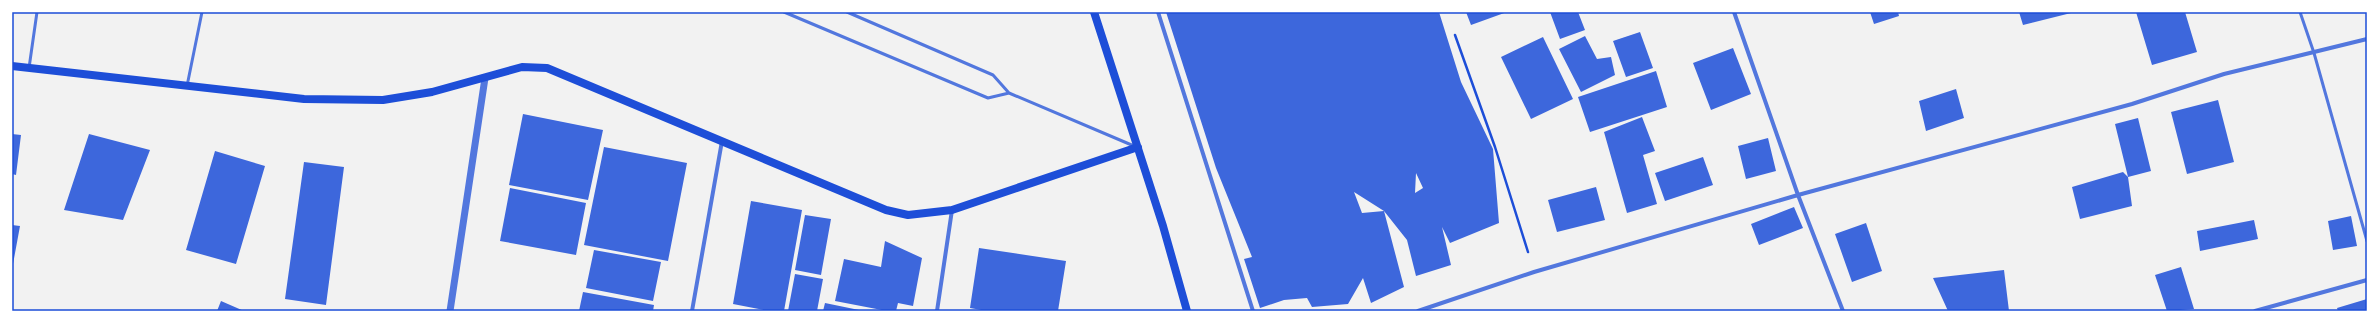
<svg xmlns="http://www.w3.org/2000/svg" width="2379" height="323" font-family="Inter,sans-serif">
	<rect width="100%" height="100%" fill="#f2f2f2"/>
	<path fill="#3d67dc" fill-rule="evenodd" d="M1166,12H1439L1461,82L1493,149L1499,223L1450,243L1442,227L1451,265L1416,276L1407,240L1384,211L1354,192L1362,213L1384,211L1404,287L1371,303L1363,278L1348,304L1312,307L1307,298L1284,300L1260,308L1244,259L1252,257L1216,168ZM1416,173L1423,188L1415,193Z
		M1466,12H1507L1471,25Z
		M1550,12H1578L1585,30L1560,39Z
		M1870,12H1898L1899,16L1874,24Z
		M2019,12H2071V13L2023,25Z
		M2136,12H2185L2197,52L2152,65Z
		M1640,32L1653,68L1626,77L1613,41Z
		M1585,36L1597,59L1611,57L1615,75L1581,92L1559,49Z
		M1543,37L1573,99L1531,119L1501,57Z
		M1733,48L1751,94L1711,110L1693,63Z
		M1656,71L1667,107L1590,132L1578,97Z
		M1956,89L1964,118L1926,131L1919,101Z
		M2218,100L2234,162L2187,174L2171,112Z
		M523,114L603,130L588,200L509,185Z
		M1642,117L1655,151L1643,155L1657,204L1627,213L1604,132Z
		M2138,118L2151,171L2128,177L2115,124Z
		M12,134L21,135L16,175L12,174Z
		M89,134L150,150L123,220L64,210Z
		M1768,138L1776,171L1746,179L1738,146Z
		M604,147L687,163L668,261L584,245Z
		M215,151L265,166L236,264L186,250Z
		M1703,157L1713,185L1665,201L1655,173Z
		M304,162L344,167L326,305L285,299Z
		M2123,172L2128,177L2132,206L2080,219L2072,187Z
		M1596,187L1605,220L1557,232L1548,200Z
		M510,188L586,203L576,255L500,241Z
		M751,201L802,210L784,311H769L733,304Z
		M1794,207L1803,228L1759,245L1751,224Z
		M805,215L831,219L821,275L795,270Z
		M2351,216L2357,246L2333,250L2328,221Z
		M2254,220L2258,239L2200,251L2197,231Z
		M1866,223L1882,271L1852,282L1835,234Z
		M12,225L20,226L13,264H12Z
		M885,241L922,258L913,306L898,303L896,311H887L835,301L844,259L881,267Z
		M979,248L1066,261L1058,311H987L970,308Z
		M594,250L661,262L653,301L586,288Z
		M2181,267L2194,309L2167,311L2155,275Z
		M2004,270L2009,311H1948L1933,278Z
		M795,274L823,279L817,311H788Z
		M583,292L654,305L653,311H579Z
		M2367,299V311H2338L2337,308Z
		M221,301L244,311H217Z
		M825,303L859,310V311H823Z"/>
	<g fill="none" stroke-linecap="round" stroke-linejoin="round">
		<path stroke="#1d4ed8" stroke-width="2.5" d="M1455,35L1495,147L1528,252"/>
		<path stroke="#5277de" stroke-width="3" d="M784,12L988,98L1009,93
			M847,12L993,75L1009,93L1134,146
			M2300,12L2314,53L2367,241
			M29,68L37,12
			M187,86L202,12"/>
		<path stroke="#5277de" stroke-width="4" d="M1158,12L1253,311
			M1734,12L1798,195L1843,311
			M692,311L722,141
			M937,311L952,210
			M1418,311L1534,272L1798,195L2132,104L2224,74L2367,39
			M2255,311L2367,280"/>
		<path stroke="#5277de" stroke-width="7" d="M450,311L485,78"/>
		<path stroke="#1d4ed8" stroke-width="8" d="M1094,12L1163,226L1187,311
			M12,66L304,99L383,100L432,92L522,67L547,68L886,210L908,215L952,210L1138,147"/>
	</g>
	<rect width="2379" height="323" fill="none" stroke="#ffffff" stroke-width="26"/>
	<rect x="13" y="13" width="2353" height="297" fill="none" stroke="#1d4ed8" stroke-width="1.5"/>
</svg>
